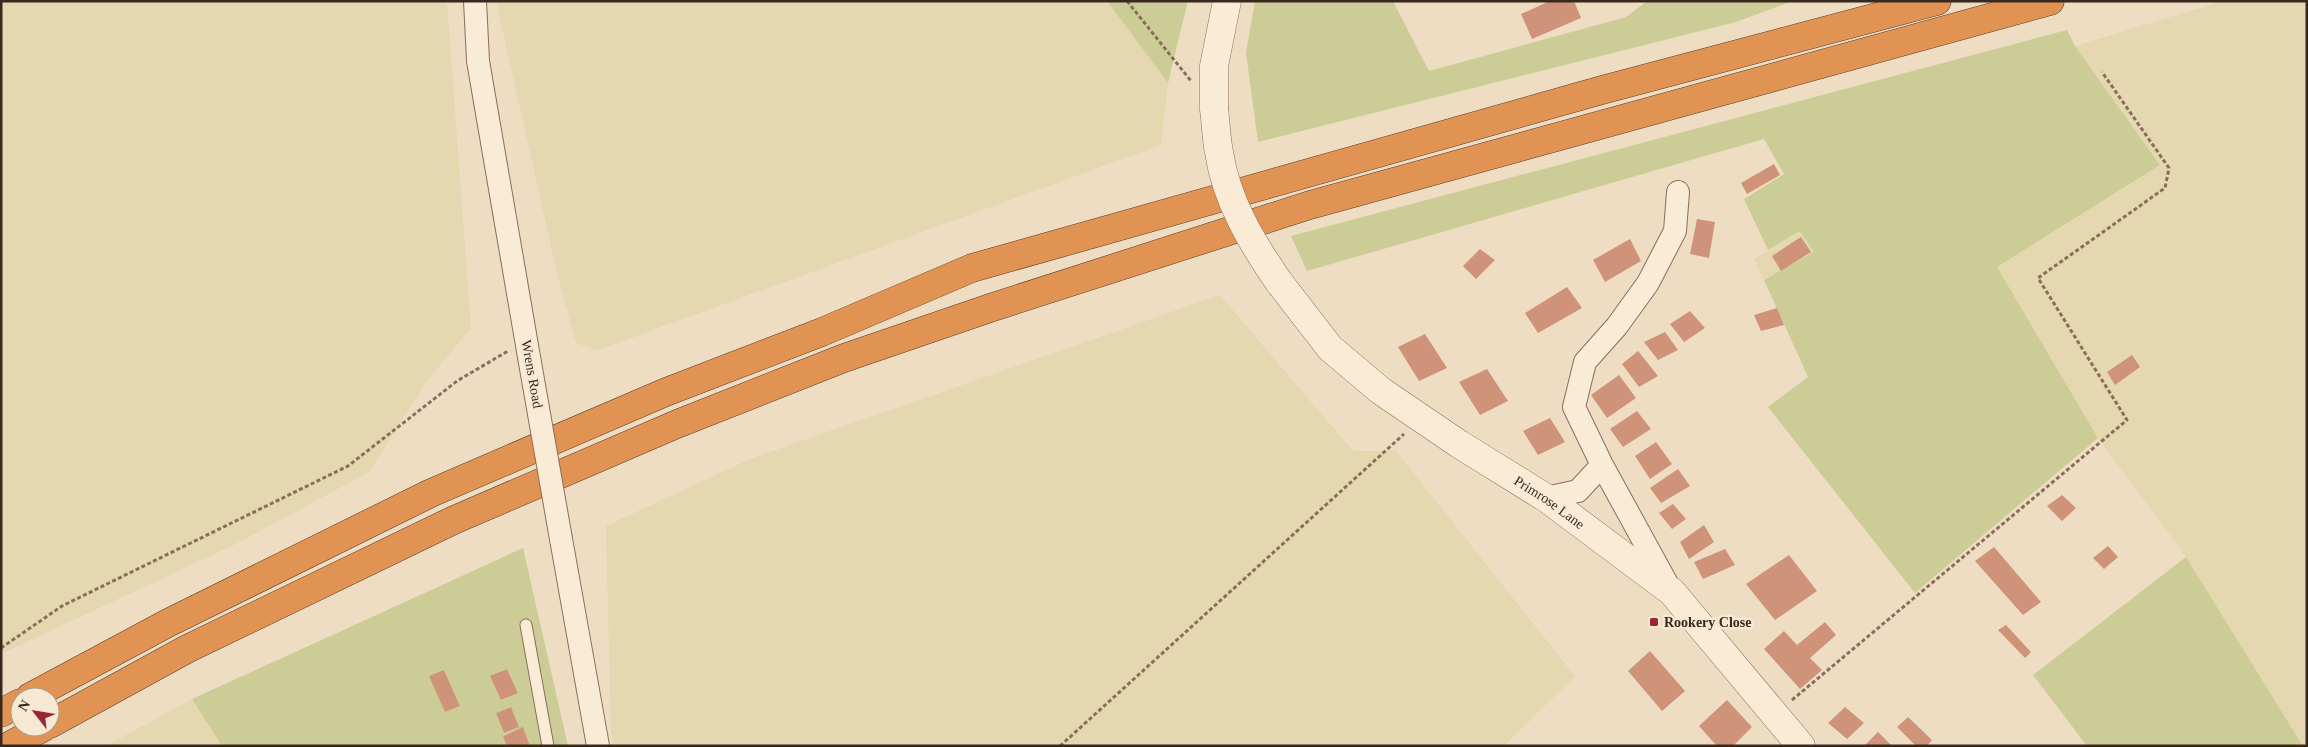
<svg xmlns="http://www.w3.org/2000/svg" width="2308" height="747" font-family="'Times New Roman',serif">
	<rect width="100%" height="100%" fill="#efddc3"/>
	<path fill="#e5d7b0" d="M1,1H447L471,328L427,381L369,472L238,543L1,654Z
		M496,1H1107L1168,83L1161,145L598,350L576,343L557,273Z
		M2223,1H2307V746H2303L2186,557L2098,438L1997,267L2160,165L2075,46Z
		M1800,231L1815,252L1764,280L1754,259Z
		M1220,295L1353,451H1396L1575,676L1504,746H614L611,737L606,526L750,459Z
		M192,699L222,746H106Z"/>
	<path fill="#cccd96" fill-rule="evenodd" d="M1107,1H1188L1168,83Z
		M1255,1H1393L1429,71L1626,17L1647,1H1793L1736,22L1258,142L1246,53Z
		M2067,30L2075,46L2160,165L1997,267L2098,438L1915,593L1768,407L1808,377L1764,280L1814,252L1800,231L1768,250L1744,199L1784,174L1764,139L1307,271L1291,236Z
		M523,548L568,746H530L523,728L503,735L507,746H222L192,699ZM507,669L518,692L502,700L491,676ZM444,670L460,706L445,712L430,676ZM511,707L519,727L504,733L496,713Z
		M2186,557L2303,746H2087L2033,675Z"/>
	<path fill="#ce9378" d="M1550,1H1574L1581,18L1532,39L1521,14Z
		M1774,164L1780,175L1747,194L1741,183Z
		M1697,219L1715,222L1709,258L1690,254Z
		M1801,237L1811,252L1781,271L1772,256Z
		M1630,239L1641,261L1605,282L1593,260Z
		M1480,249L1495,260L1476,279L1463,266Z
		M1567,287L1582,308L1538,333L1525,313Z
		M1777,308L1784,325L1761,331L1754,315Z
		M1690,311L1705,328L1684,342L1670,324Z
		M1665,332L1678,350L1658,360L1644,342Z
		M1425,334L1447,368L1419,381L1398,347Z
		M1638,351L1658,376L1639,387L1622,364Z
		M2132,355L2140,367L2115,385L2107,372Z
		M1487,369L1508,401L1480,415L1459,382Z
		M1619,375L1636,398L1607,418L1591,395Z
		M1637,411L1651,429L1623,447L1610,429Z
		M1550,418L1565,442L1538,455L1523,431Z
		M1656,442L1672,464L1650,479L1635,456Z
		M1678,469L1690,486L1661,503L1650,488Z
		M2062,495L2076,508L2062,521L2047,506Z
		M1673,504L1686,519L1672,529L1659,513Z
		M1704,525L1714,542L1689,559L1680,542Z
		M2108,546L2118,557L2104,569L2093,558Z
		M1994,547L2041,602L2023,615L1975,561Z
		M1725,549L1735,565L1703,579L1694,562Z
		M1789,555L1817,591L1775,620L1746,584Z
		M1825,622L1836,635L1810,658L1822,670L1800,689L1764,649L1784,631L1797,645Z
		M2006,625L2031,652L2025,658L1998,630Z
		M1650,651L1685,691L1662,711L1628,671Z
		M507,669L518,693L501,700L490,676Z
		M444,670L460,706L445,712L429,676Z
		M1727,700L1752,727L1733,746H1717L1699,726Z
		M511,707L519,727L504,733L496,713Z
		M1845,707L1864,723L1847,739L1828,723Z
		M1908,717L1932,740L1927,746H1916L1897,727Z
		M523,727L530,746H507L503,736Z
		M1878,732L1892,746H1864Z"/>
	<g fill="none" stroke-linecap="round" stroke-linejoin="round">
		<g stroke="#896e59" stroke-width="13">
			<path id="service" d="M526,625L548,746"/>
		</g>
		<g stroke="#896e59" stroke-width="24">
			<path id="minor" d="M475,1L478,61L529,357
				M1546,498L1578,491L1602,465
				M561,539L598,746
				M1670,589L1602,465L1574,407L1585,362L1617,326L1648,283L1675,231L1678,192"/>
		</g>
		<g stroke="#896e59" stroke-width="29">
			<g id="tertiary">
				<path d="M1214,109V66L1227,1"/>
				<path id="s1" d="M1279,282L1330,348L1381,391L1459,444L1546,498L1672,592L1801,746"/>
			</g>
		</g>
		<g stroke="#573d2e" stroke-width="29">
			<path id="motorway" d="M30,697L168,623L431,493L666,392L822,332L972,268L1602,90L1937,1
				M1,713L20,703
				M50,724L187,649L454,520L677,424L844,358L993,307L1310,205L2050,1
				M9,746L44,727"/>
		</g>
		<path stroke="#896e59" stroke-width="3" stroke-dasharray="4 2.5" stroke-linecap="butt" d="M1127,1L1191,81
			M1,648L62,606L348,466L457,381L508,351
			M1792,700L2127,420L2038,278L2165,188L2169,168L2102,72
			M1060,746L1404,434"/>
		<use href="#service" stroke="#f9ebd6" stroke-width="11"/>
		<use href="#minor" stroke="#f9ebd6" stroke-width="22"/>
		<use href="#tertiary" stroke="#f9ebd6" stroke-width="28"/>
		<use href="#motorway" stroke="#e09352" stroke-width="28"/>
		<g stroke="#896e59" stroke-width="24" stroke-linecap="butt">
			<path id="minor-bridge" d="M529,357L561,539"/>
		</g>
		<g stroke="#896e59" stroke-width="29" stroke-linecap="butt">
			<path id="tertiary-bridge" d="M1214,109C1216,123 1216,138 1219,152C1226,200 1252,243 1279,282"/>
		</g>
		<use href="#minor-bridge" stroke="#f9ebd6" stroke-width="22"/>
		<use href="#tertiary-bridge" stroke="#f9ebd6" stroke-width="28"/>
	</g>
	<rect fill="#992834" stroke="#f6e8d2" stroke-width="2" x="1649" y="617" width="10" height="10" rx="2.5"/>
	<g text-anchor="middle" dominant-baseline="central" stroke-width="5" stroke-linejoin="round" paint-order="stroke">
		<g font-size="14" fill="#39281e" stroke="#f6e8d2">
			<text transform="translate(532 374) rotate(80)">Wrens Road</text>
			<text stroke="none"><textPath href="#s1" startOffset="352">Primrose Lane</textPath></text>
		</g>
		<g font-size="14" font-weight="bold" fill="#39281e" stroke="#f6e8d2" text-anchor="start">
			<text x="1664" y="622">Rookery Close</text>
		</g>
	</g>
	<rect width="2308" height="747" fill="none" stroke="#39281e" stroke-width="5"/>
	<g transform="translate(35 712) rotate(301)"><circle r="24" fill="#f6e8d2" stroke="#aa9b8a"/>
	<path d="M0-4L9 19L0 12L-9 19Z" fill="#992834"/>
	<text y="-8" font-size="14" font-weight="bold" text-anchor="middle" fill="#39281e">N</text>
	</g>
</svg>
